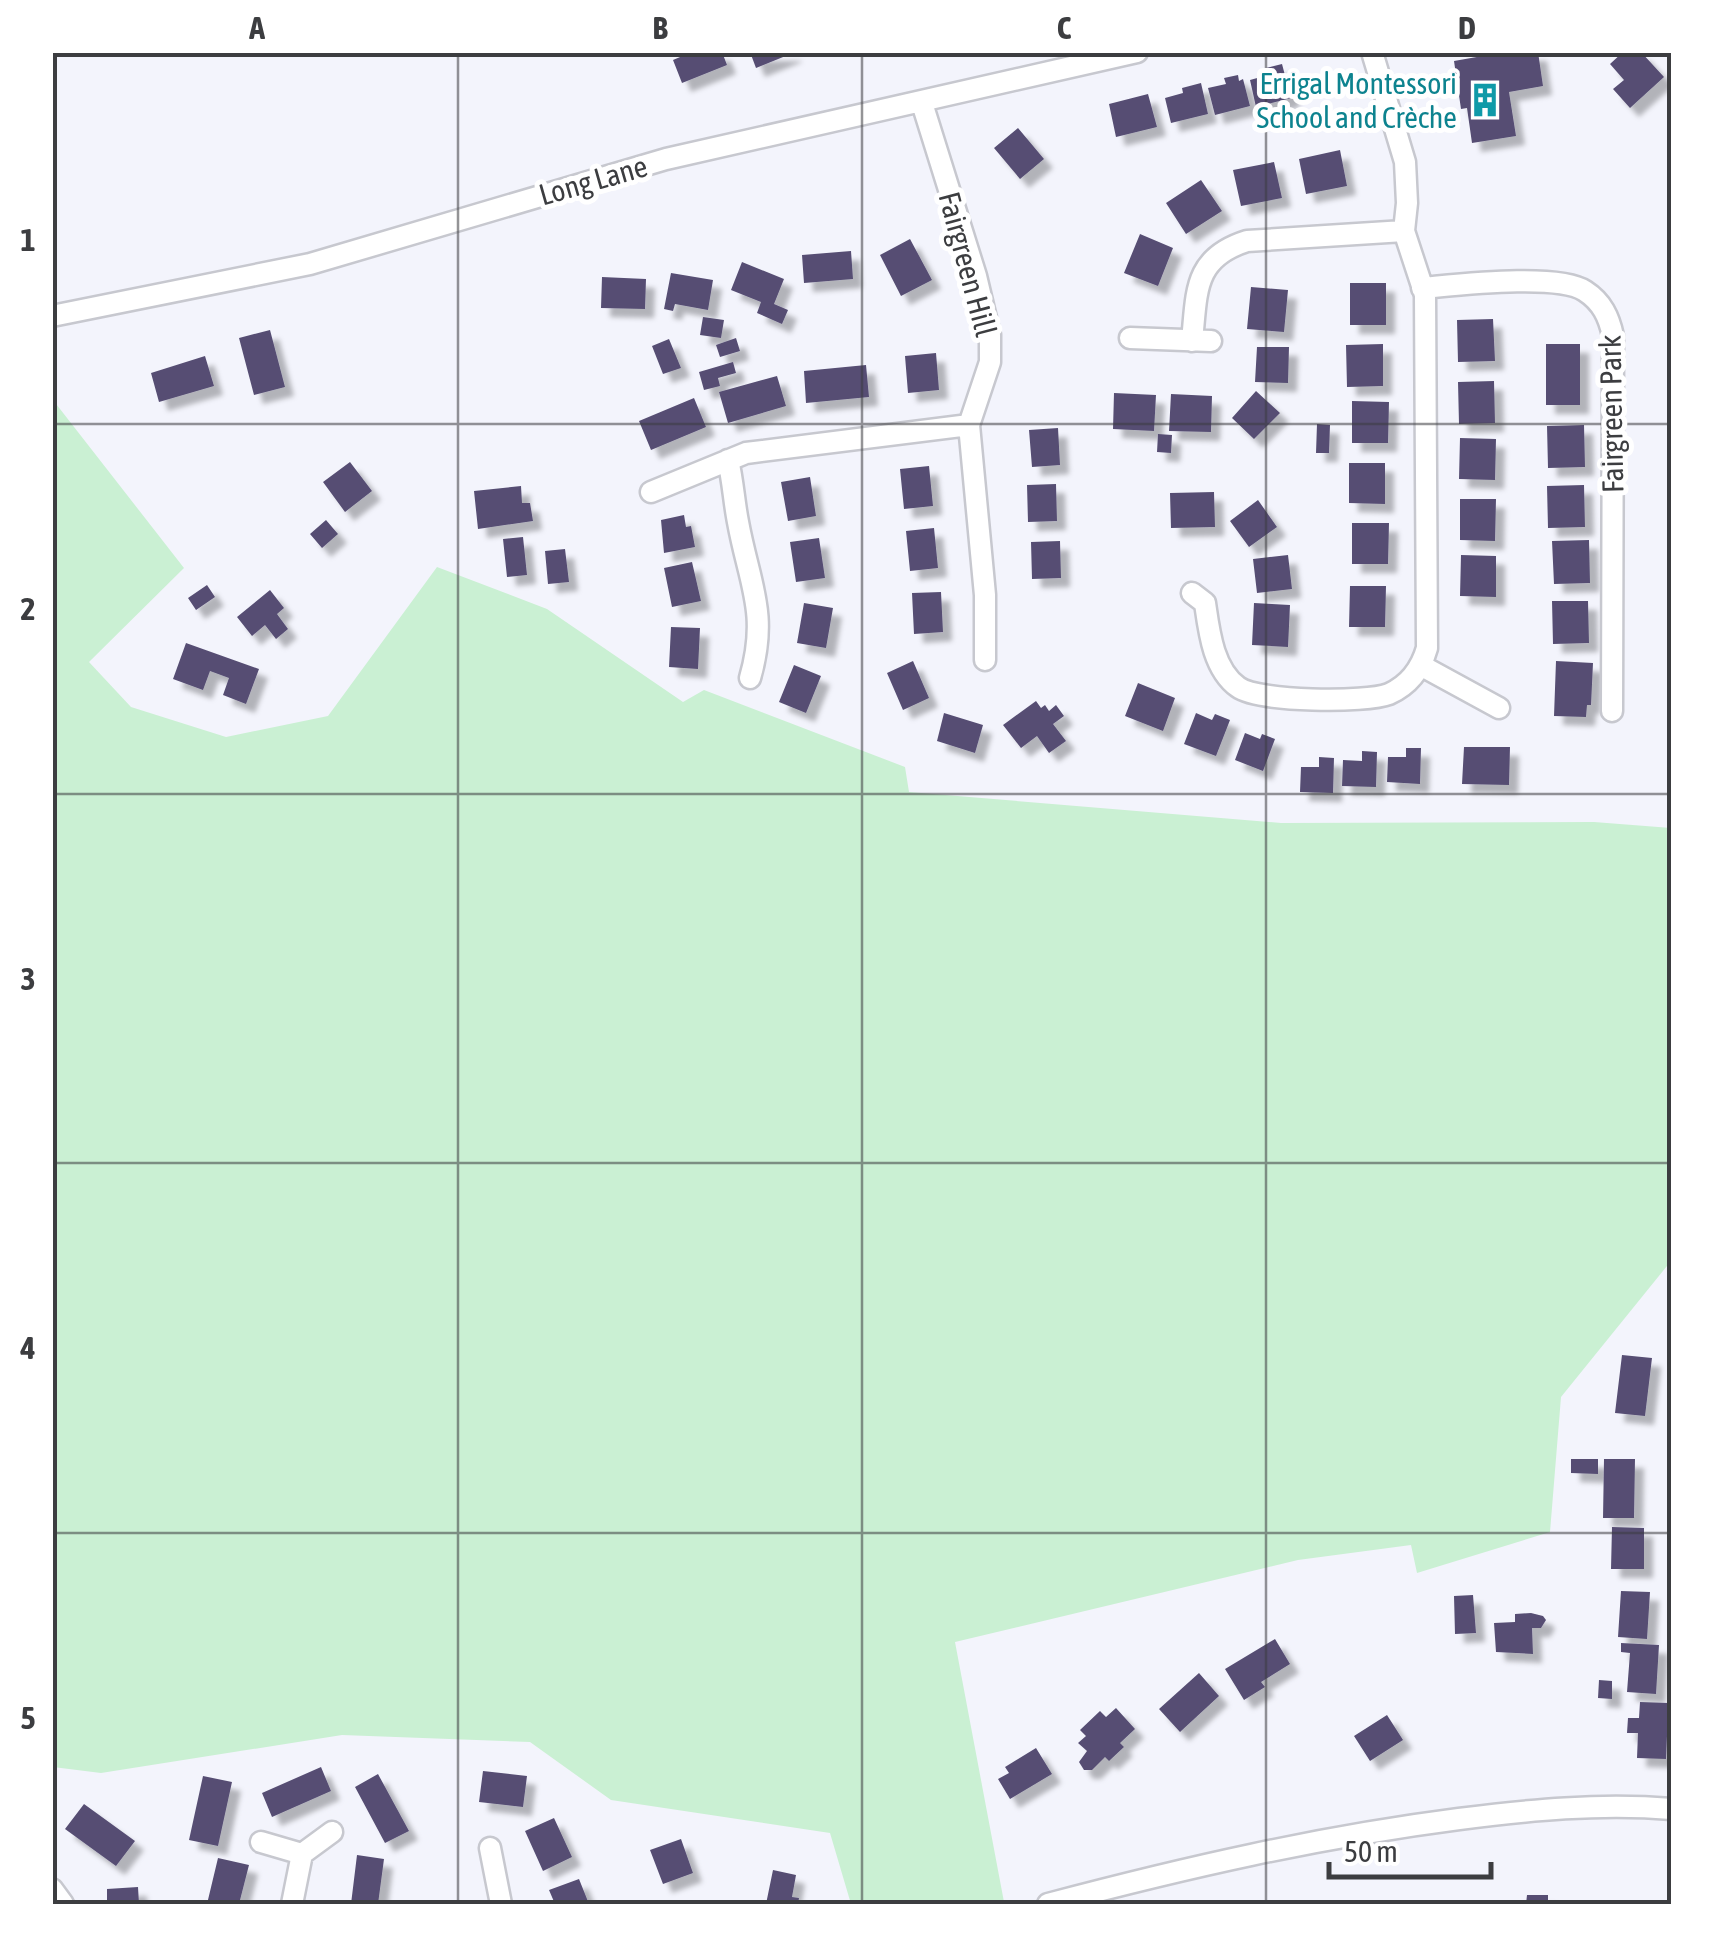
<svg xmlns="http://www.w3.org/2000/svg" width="1724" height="1957" font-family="'Asap Condensed',sans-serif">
	<defs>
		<filter id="shadow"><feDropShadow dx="9" dy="9" stdDeviation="2.5" flood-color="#0004"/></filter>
	</defs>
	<rect width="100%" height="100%" fill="#f3f4fc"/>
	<path fill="#caf0d3" d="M53,400L184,568L89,662L131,707L226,737L328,716L437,567L547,609L683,702L704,690L905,767L909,792L1281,823L1594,822L1671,828V1261L1561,1397L1550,1532L1417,1573L1411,1545L1298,1560L955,1642L1004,1902L995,1904H851L830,1833L611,1800L530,1742L342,1735L101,1773L53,1767Z"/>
	<path fill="#564e73" filter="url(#shadow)" d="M692,52H722L727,65L682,83L673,60Z
		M750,52H793V53L756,68Z
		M1505,52H1538L1543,86L1509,92L1516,136L1472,143L1467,108L1461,109L1454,61Z
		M1623,52H1641L1664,77L1630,108L1613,89L1624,80L1610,64Z
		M1282,64L1291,98L1256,107L1250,80L1268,75L1266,68Z
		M1238,75L1239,81L1243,79L1250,106L1215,115L1208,88L1226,84L1224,78Z
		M1201,83L1208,114L1171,123L1165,98L1183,93L1182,88Z
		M1148,94L1157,127L1116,137L1109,104Z
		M1018,128L1044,159L1020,179L994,148Z
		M1340,150L1347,186L1306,194L1299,159Z
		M1274,162L1282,198L1241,206L1233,170Z
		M1201,180L1222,211L1186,234L1166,203Z
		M1140,234L1173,248L1158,286L1124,273Z
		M910,239L932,280L901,296L880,255Z
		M851,251L853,279L804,283L802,255Z
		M742,262L784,279L774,304L788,310L782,324L757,313L761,302L731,290Z
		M671,273L713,280L708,310L675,304L673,311L664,309Z
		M602,277L646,279L645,309L601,308Z
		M1350,283H1386V325H1350Z
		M1251,287L1288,290L1284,332L1247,329Z
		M703,317L724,320L721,338L700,335Z
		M1493,319L1495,361L1458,362L1457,320Z
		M270,330L285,387L254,395L239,338Z
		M736,338L740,351L720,357L716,345Z
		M669,339L681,368L663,374L652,346Z
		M1383,344V386L1347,387L1346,345Z
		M1546,344H1580V405H1546Z
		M1257,347H1289L1288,383L1255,382Z
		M936,353L939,390L908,393L905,356Z
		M205,356L214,386L159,402L151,373Z
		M733,362L736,373L718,378L720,386L704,390L699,372Z
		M866,365L869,397L806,403L804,371Z
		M777,376L786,406L728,423L719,392Z
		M1494,381L1495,423L1459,424L1458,382Z
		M1256,391L1280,413L1254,439L1232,418Z
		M1114,393L1156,395L1154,431L1113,429Z
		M1171,394L1212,396L1211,432L1169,431Z
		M694,398L706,427L651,450L639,421Z
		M1352,401L1389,402L1388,443H1352Z
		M1317,424L1330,425L1329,453H1316Z
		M1584,425L1585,467L1548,468L1547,426Z
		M1058,428L1060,465L1032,467L1029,430Z
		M1158,434L1172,435L1171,453L1157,452Z
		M1460,438L1496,439L1495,480L1459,479Z
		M350,462L372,491L345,512L323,482Z
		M1349,463H1385V504L1349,503Z
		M929,466L933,506L904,509L900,469Z
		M810,477L816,516L788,521L781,482Z
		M1056,484L1057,521L1028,522L1027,485Z
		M1584,485L1585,527L1548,528L1547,486Z
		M521,486L522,503H530L533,521L478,529L474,491Z
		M1214,492L1215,527L1171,528L1170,493Z
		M1460,499H1496L1495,541L1460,540Z
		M1258,500L1277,527L1249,547L1230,521Z
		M684,515L686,527L691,526L695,547L664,553L661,520Z
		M326,520L338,534L322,548L310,534Z
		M1352,523H1389L1388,564H1352Z
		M934,528L938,568L910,571L906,531Z
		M523,537L527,575L507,577L503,539Z
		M819,538L825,578L796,582L790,542Z
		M1589,540L1590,583L1554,584L1552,541Z
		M1060,541L1061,578L1032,579L1031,542Z
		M565,549L569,582L548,584L545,551Z
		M1288,555L1292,589L1257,593L1253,559Z
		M1461,555L1496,556V597L1460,596Z
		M692,562L701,601L672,607L664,568Z
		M207,585L215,597L196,610L188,598Z
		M1350,586H1386L1385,627H1349Z
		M270,590L284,608L277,614L288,629L276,639L265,625L252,636L237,617Z
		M941,592L943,632L914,634L912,593Z
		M1552,601H1588L1589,643L1553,644Z
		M804,603L833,608L826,648L797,643Z
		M1254,603L1290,605L1288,647L1252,645Z
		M671,627L700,628L698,669L669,667Z
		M186,643L259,669L246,704L223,695L229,678L210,671L203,690L173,679Z
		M913,661L929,698L903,710L887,673Z
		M1556,661L1593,663L1591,705H1587L1586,717L1554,716Z
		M794,665L821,676L806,713L779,702Z
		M1138,683L1175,698L1163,731L1125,716Z
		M1036,701L1041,708L1045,705L1049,711L1056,705L1064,716L1053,724L1066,741L1049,753L1037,736L1021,748L1003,725Z
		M944,713L983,725L975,753L937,741Z
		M1196,713L1212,720L1215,714L1230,720L1216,756L1184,744Z
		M1245,733L1260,739L1262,734L1275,739L1263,771L1235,760Z
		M1464,747H1510L1509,785L1462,784Z
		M1406,748H1421L1420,784L1387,782L1388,757H1406Z
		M1362,751L1377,752L1376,787L1342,786L1343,760L1362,761Z
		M1319,757L1334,758L1333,793L1300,792L1301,767H1319Z
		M1622,1355L1652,1358L1645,1416L1615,1413Z
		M1571,1459H1598V1474L1571,1473Z
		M1604,1459H1635L1634,1518H1603Z
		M1612,1527L1644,1528V1569H1611Z
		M1621,1591L1650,1592L1647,1639L1618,1637Z
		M1473,1595L1476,1633L1455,1634L1454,1596Z
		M1531,1613L1543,1616L1546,1620L1541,1628H1532L1533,1654L1496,1652L1494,1623L1515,1622V1614Z
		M1275,1639L1290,1664L1261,1682L1265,1687L1244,1700L1225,1669Z
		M1621,1643L1659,1645L1656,1694L1627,1692L1630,1653L1621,1652Z
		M1199,1673L1219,1696L1180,1732L1159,1709Z
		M1599,1680L1612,1681V1699L1598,1698Z
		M1640,1702L1669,1703L1668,1726H1672V1737L1667,1736L1666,1759L1637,1758L1638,1733H1627L1628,1718H1639Z
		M1116,1708L1135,1729L1120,1743L1124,1747L1109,1761L1105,1757L1092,1770H1084L1079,1762L1087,1751L1078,1743L1086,1736L1080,1730L1100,1711L1106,1717Z
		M1387,1715L1403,1740L1370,1761L1354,1736Z
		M1036,1748L1052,1774L1010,1799L998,1779L1009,1773L1005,1767Z
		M321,1767L331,1791L272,1817L262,1793Z
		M483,1771L527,1776L523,1807L479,1802Z
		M378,1774L409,1831L385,1843L355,1787Z
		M203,1776L232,1782L218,1846L189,1840Z
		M84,1804L135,1841L116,1866L65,1829Z
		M554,1818L572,1857L543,1871L525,1831Z
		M681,1839L693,1873L663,1884L650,1850Z
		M357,1855L384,1859L378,1904H351Z
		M218,1858L249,1865L239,1904H207Z
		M773,1870L796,1875L792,1897L799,1898L798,1904H766Z
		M579,1879L589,1904H555L549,1890Z
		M138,1887L139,1904H107V1889Z
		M1527,1895H1548V1904H1526Z"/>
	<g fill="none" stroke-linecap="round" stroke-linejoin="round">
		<g stroke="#c7c8cf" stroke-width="25">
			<path id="minor" d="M922,103L976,276L990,335V362L969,425
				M1422,288C1457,285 1558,273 1585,291C1602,302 1609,317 1613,336L1612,711
				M52,316L310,264L666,159L1137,52
				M1130,338L1211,341
				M1192,341C1197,292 1193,258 1247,241L1404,231
				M728,460C733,481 734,502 738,522C749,583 769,613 750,678
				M651,492L746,453L969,425L985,595V660
				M1192,593L1205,603C1209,631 1213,669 1238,687C1258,702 1366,703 1389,694C1409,685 1421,669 1427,648L1425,295L1404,231L1407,203L1405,162L1372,52
				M1422,666L1499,708
				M261,1842L302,1854
				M490,1848L501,1904
				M52,1889L63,1904
				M292,1904L302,1854L332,1832
				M1048,1904C1184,1868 1319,1837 1459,1819C1530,1810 1600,1803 1672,1809"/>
		</g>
		<use href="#minor" stroke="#fff" stroke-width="20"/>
	</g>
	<path fill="none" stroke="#3c3d40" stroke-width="2.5" stroke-opacity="0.55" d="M458,52V1904M862,52V1904M1266,52V1904M52,424H1672M52,794H1672M52,1163H1672M52,1533H1672"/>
	<defs>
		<g id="building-bare" transform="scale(2.7)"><path d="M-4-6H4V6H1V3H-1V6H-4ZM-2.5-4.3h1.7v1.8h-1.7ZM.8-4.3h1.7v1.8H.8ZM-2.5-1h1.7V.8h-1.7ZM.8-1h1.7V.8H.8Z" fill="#0f9aa8" stroke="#fff" stroke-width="2.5" paint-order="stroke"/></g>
	</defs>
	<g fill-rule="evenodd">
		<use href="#building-bare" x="1485" y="100"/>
	</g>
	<g text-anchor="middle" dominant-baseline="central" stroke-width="10" stroke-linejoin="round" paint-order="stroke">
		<g font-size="30" fill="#0d838f" stroke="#fff" text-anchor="end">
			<text x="1457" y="83">Errigal Montessori<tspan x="1457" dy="34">School and Crèche</tspan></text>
		</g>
		<g font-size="30" fill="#3c3d40" stroke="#fff">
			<text transform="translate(593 180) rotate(-16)">Long Lane</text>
			<text transform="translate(968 264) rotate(75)">Fairgreen Hill</text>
			<text transform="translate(1611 414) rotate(-91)">Fairgreen Park</text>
		</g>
	</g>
	<rect width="1724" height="1957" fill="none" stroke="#ffffff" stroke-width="110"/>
	<path d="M1329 1862v15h162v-15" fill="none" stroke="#3c3d40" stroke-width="5"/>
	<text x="1344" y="1862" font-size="30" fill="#3c3d40" stroke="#ffffff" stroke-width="8" paint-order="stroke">50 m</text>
	<rect x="55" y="55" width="1614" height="1847" fill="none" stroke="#3c3d40" stroke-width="4"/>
	<g font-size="32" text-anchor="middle" font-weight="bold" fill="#3c3d40">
		<text x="257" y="39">A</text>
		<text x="660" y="39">B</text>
		<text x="1064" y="39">C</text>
		<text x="1467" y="39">D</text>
		<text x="28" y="251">1</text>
		<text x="28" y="620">2</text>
		<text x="28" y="990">3</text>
		<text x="28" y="1359">4</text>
		<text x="28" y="1729">5</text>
	</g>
</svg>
